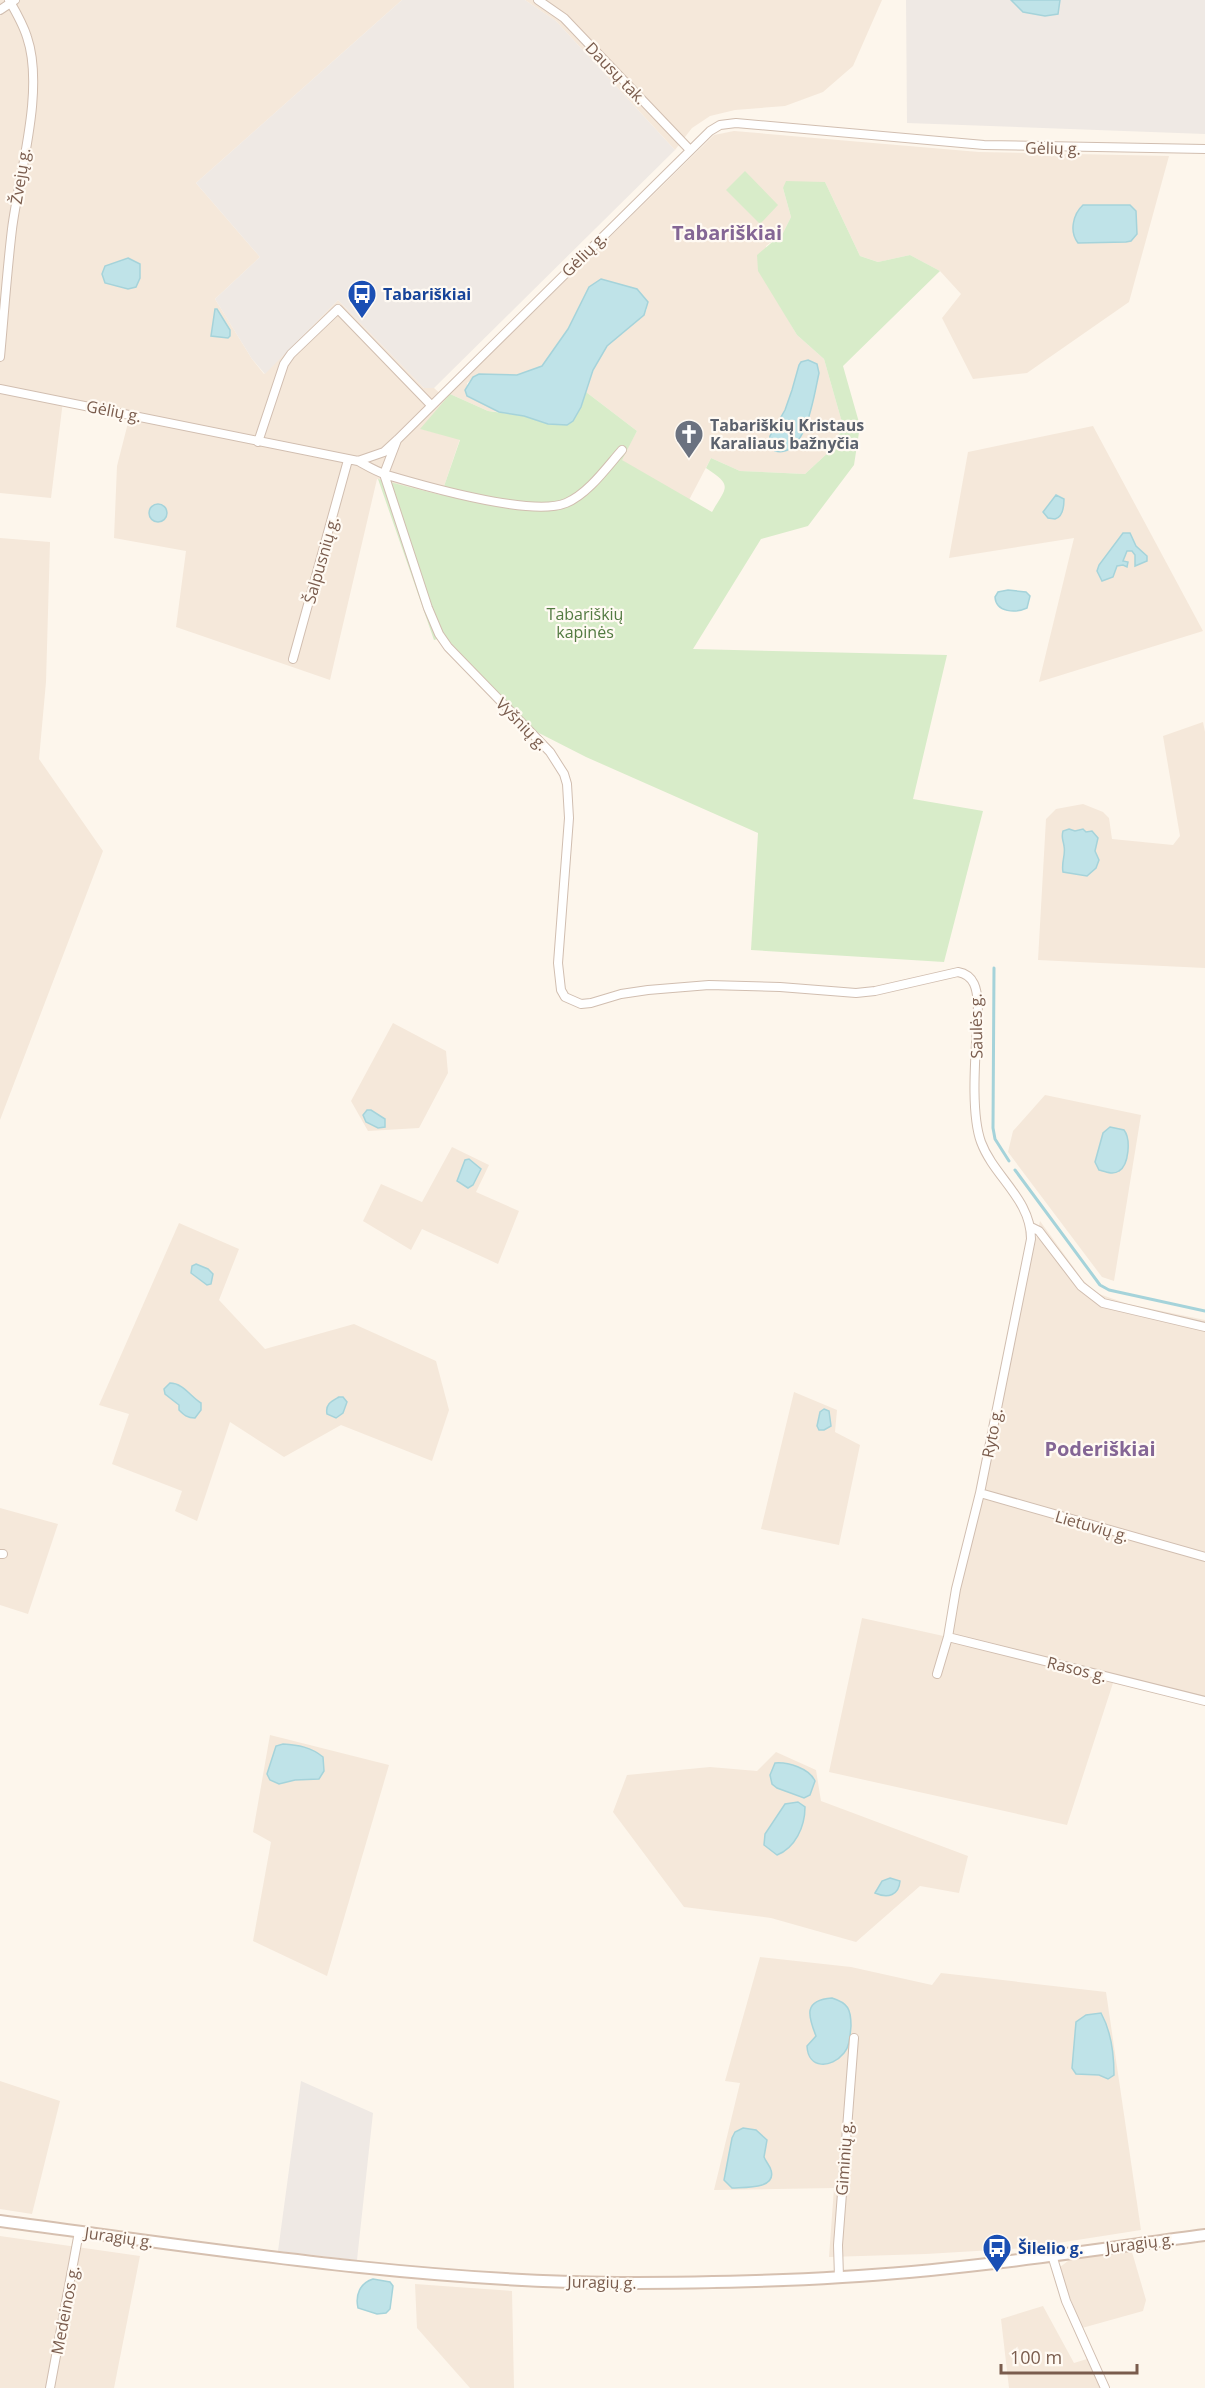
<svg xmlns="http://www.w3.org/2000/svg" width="1205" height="2388" font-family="'Open Sans',sans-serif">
	<rect width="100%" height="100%" fill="#fdf6ec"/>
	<path fill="#f5e8da" d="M0,0H402L196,183L260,257L215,299L252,359L264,374L338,300L424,388H434L446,399L421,429L460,439L441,495L377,479L330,680L176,627L186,551L114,538L117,466L130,415L63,401L51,498L0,493Z
		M525,0H882L853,66L823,92L785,106L735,110L710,116L692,128L675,150L556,21Z
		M734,131L979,152L1169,156L1129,302L1027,373L973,379L942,318L961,294L940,271L910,255L878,262L860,256L825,182L783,188L791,217L783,233L766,246L773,294L797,335L824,359L843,426L832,449L805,474L740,471L711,458L689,500L621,460L637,431L586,392L593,370L607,345L644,315L647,309L589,287L568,329L542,366L517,375L479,374L467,383V396L499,412L488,411L450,394L714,135Z
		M1093,426L1203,631L1039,682L1074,538L949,558L968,452Z
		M0,538L50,542L46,682L39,759L103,851L0,1120Z
		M1203,722L1205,732V968L1038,960L1046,819L1056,809L1083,804L1103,812L1109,818L1112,839L1173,845L1180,836L1163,736Z
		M393,1023L446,1051L448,1073L419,1128L368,1131L351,1101Z
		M1045,1095L1141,1115L1114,1281L1102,1277L1008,1152L1013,1131Z
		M452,1147L489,1165L476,1192L519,1211L498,1264L422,1229L411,1250L363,1221L381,1184L422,1202Z
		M1040,1221L1082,1279L1096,1293L1128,1304L1205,1320V1705L1113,1683L1067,1825L829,1772L862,1618L948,1637Z
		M179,1223L239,1249L219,1300L265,1349L354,1324L436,1361L449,1410L432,1461L341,1425L284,1457L230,1422L197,1521L175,1511L182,1491L112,1464L129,1414L99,1405Z
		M794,1392L837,1410L835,1432L860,1445L839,1545L761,1529Z
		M0,1508L58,1524L28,1614L0,1605Z
		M270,1735L389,1765L327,1976L253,1941L271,1842L253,1832Z
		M776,1752L816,1770L821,1801L968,1856L959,1893L920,1886L856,1942L771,1918L684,1907L613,1812L627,1775L710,1767L757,1771Z
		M760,1957L851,1967L932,1985L941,1973L1106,1992L1141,2230L1026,2248L926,2254L829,2257L834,2188L714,2190L740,2083L725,2081Z
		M0,2081L60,2101L32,2214L0,2209Z
		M0,2236L140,2256L114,2388H0Z
		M1132,2252L1146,2300L1143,2311L1082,2328L1060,2272V2267L1072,2258Z
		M415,2284L512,2291L514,2388H470L417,2328Z
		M1043,2306L1074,2363L1087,2359L1100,2388H1009L1001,2319Z"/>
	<path fill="#efe9e4" d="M402,0H525L556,21L675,150L434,388H424L338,300L265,374L252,359L215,299L260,257L196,183Z
		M906,0H1205V134L907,123Z
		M301,2081L373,2113L357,2260L278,2251Z"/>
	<path fill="#d8ecc9" d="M745,171L778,205L760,224L726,190Z
		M786,181L825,182L860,256L878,262L910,255L940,271L843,366L860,426L854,465L808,526L761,539L693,649L947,655L913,799L983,811L944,962L751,950L758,833L586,757L535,731L445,637L434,640L378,479L441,495L460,440L420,429L450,394L488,411L524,416L548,424L581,407L586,392L637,431L622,460L712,512C727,486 733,486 706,468L711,458L740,471L805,474L832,449L843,426L824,359L797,335L758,271L757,255L783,233L791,217L783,188Z"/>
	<path fill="#bfe3e8" stroke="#a5d3da" stroke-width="1.5" d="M1011,0H1060L1058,14L1045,16L1023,12Z
		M1083,205H1130L1136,211L1137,234L1131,241L1126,242L1078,243C1069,232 1073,214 1083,205Z
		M128,258L140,264V278L136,287L128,289L105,283L102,274L105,266Z
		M601,279L637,289L648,302L644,315L607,346L593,370L581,407L573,421L567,425L548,424L524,416L499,412L467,396L465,390L473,377L479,374L517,375L542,366L568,329L589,287Z
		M215,309H217L230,330V336L228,338L211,336Z
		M808,360L817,364L819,373C814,395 806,459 775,451L769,444L770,436L785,410L792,390L799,365L801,362Z
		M1056,495L1064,499C1064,507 1063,517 1055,519L1048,518L1043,512Z
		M149 513a9 9 0 1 1 18 0a9 9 0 1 1-18 0Z
		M1123,533H1130L1136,546L1147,556V561L1135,566V555L1132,551H1127L1123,561L1128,562L1127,567L1123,565L1117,566L1113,577L1102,581L1097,571L1099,565Z
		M1008,590L1026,592L1030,596L1027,608C1016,613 996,613 995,597L998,592Z
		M1069,829L1075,831L1083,829L1086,832L1092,831L1098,838L1095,851L1099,860L1096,868L1087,876L1063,872C1061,862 1066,855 1064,846C1063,839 1061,838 1063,831Z
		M367,1110H371L385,1119V1127L378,1128L366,1122L363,1115Z
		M1110,1127L1124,1130C1131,1139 1129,1165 1119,1171C1113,1175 1106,1172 1099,1170L1095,1162L1103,1133Z
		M469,1159L481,1169L473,1185L468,1188L457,1181L465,1160Z
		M196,1264L208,1269L213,1274L211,1284L207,1285L191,1273L192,1266Z
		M170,1383C183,1383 190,1396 201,1403V1410L195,1418C187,1418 184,1415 179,1410V1405L165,1394L164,1389Z
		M339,1397H343L347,1402L343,1413L336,1418L327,1414C325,1404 332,1401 339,1397Z
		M824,1409L829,1411L831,1426L824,1430H819L817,1426L820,1412Z
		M283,1744C298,1745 311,1747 323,1757L324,1771L319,1779L295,1780L279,1784L270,1780L267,1774L276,1746Z
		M775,1763C788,1762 809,1768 815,1781L810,1795L804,1798L777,1788L772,1784L770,1775Z
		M798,1802L805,1807C805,1827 795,1848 777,1855L764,1845L765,1834L785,1804Z
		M890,1878L900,1881C899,1895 888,1899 875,1893L882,1881Z
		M832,1998C848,2003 851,2009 851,2026C850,2035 850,2046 844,2053C831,2069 808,2069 807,2046L816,2036C808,2016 803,2000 832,1998Z
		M1101,2013C1111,2031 1114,2055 1114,2075L1108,2079L1099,2075L1076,2074L1072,2068L1076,2022L1086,2015Z
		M743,2128L756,2130L767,2140L764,2157C766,2162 770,2166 771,2170C777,2190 743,2187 732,2188L724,2180L732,2138L735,2132Z
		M373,2279L390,2282L393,2286L390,2309L386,2313L377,2314L358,2308C355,2295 360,2283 373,2279Z"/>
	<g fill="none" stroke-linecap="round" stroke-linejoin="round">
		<path stroke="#a5d3da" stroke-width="3" d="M994,968L993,1128L995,1139L1009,1161
			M1015,1170L1100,1285L1109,1290L1205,1311"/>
		<g stroke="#d1beb0" stroke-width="10">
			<path id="street" d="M538,0L564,18L690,150
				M0,10L15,0
				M0,357C4,314 7,271 12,229C19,174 45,90 27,37C23,24 16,12 9,0
				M0,389L358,461L384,452L397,440L710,131L720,125L736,123L984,145L1205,149
				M397,440L384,474L428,608L439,634L448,647L550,752L564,774L567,784L569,818L558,963L561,990L565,997L581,1004L591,1003L621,994L648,990L709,985L780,987L856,993L875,991L958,972C975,975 977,990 978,1004C977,1041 969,1109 981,1142C994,1177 1031,1199 1031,1239L980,1493L956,1589L948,1637L937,1674
				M258,442L284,364L291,354L338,309L431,405
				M358,461C367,466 377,472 387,475C424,486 532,517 566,503C588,494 607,467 622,450
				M293,659L348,460
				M1031,1227L1039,1231L1081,1286L1103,1303L1205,1327
				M980,1493L1205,1557
				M0,1554H3
				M948,1637L1205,1701
				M1052,2255L1066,2301L1105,2388
				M839,2277L838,2245L854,2038
				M50,2388L79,2232"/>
		</g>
		<g stroke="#d6c0b0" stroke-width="14">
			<path id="secondary" d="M0,2221C205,2248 410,2281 617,2283C692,2283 767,2282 842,2277C964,2270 1085,2251 1205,2235"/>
		</g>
		<use href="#street" stroke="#fff" stroke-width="8"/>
		<use href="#secondary" stroke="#fff" stroke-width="10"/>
	</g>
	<defs>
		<g id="bus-pin" transform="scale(1.5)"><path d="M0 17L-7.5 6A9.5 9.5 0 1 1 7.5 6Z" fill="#1a4fb4" stroke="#fffaf3"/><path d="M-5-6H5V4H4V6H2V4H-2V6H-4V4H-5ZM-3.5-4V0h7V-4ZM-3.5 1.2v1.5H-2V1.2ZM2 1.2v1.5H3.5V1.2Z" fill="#fff"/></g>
		<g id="church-pin" transform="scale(1.5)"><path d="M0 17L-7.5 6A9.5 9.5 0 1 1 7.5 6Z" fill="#6b7280" stroke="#fffaf3"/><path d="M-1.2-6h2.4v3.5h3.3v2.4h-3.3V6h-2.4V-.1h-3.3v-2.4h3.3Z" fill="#fff"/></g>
	</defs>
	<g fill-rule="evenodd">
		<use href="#bus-pin" x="362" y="294"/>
		<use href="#church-pin" x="689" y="434"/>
		<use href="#bus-pin" x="997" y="2248"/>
	</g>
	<g text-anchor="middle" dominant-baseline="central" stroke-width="4.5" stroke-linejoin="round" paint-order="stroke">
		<g font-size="16" fill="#7a5c4d" stroke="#fffaf3">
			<text transform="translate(616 73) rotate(46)">Dausų tak.</text>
			<text transform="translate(1053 148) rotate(1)">Gėlių g.</text>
			<text transform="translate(20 176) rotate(-81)">Žvejų g.</text>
			<text transform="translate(584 254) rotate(-45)">Gėlių g.</text>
			<text transform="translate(114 411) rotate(11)">Gėlių g.</text>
			<text transform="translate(321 560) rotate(-74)">Šalpusnių g.</text>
			<text transform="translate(522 724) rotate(46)">Vyšnių g.</text>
			<text transform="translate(976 1026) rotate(-91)">Saulės g.</text>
			<text transform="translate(992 1433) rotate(-79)">Ryto g.</text>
			<text transform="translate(1092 1526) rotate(16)">Lietuvių g.</text>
			<text transform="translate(1077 1669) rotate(14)">Rasos g.</text>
			<text transform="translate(844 2158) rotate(-86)">Giminių g.</text>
			<text transform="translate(119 2237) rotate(8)">Juragių g.</text>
			<text transform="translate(1140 2243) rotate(-7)">Juragių g.</text>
			<text transform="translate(602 2282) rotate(1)">Juragių g.</text>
			<text transform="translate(65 2310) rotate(-79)">Medeinos g.</text>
		</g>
		<g font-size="16" font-weight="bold" fill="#164399" stroke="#fffaf3" text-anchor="start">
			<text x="383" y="294">Tabariškiai</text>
			<text x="1018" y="2248">Šilelio g.</text>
		</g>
		<g font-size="16" font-weight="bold" fill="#5b616d" stroke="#fffaf3" text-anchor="start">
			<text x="710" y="425">Tabariškių Kristaus<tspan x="710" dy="18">Karaliaus bažnyčia</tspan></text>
		</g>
		<g font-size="16" fill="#537a41" stroke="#fffaf3">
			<text x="585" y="614">Tabariškių<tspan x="585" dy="18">kapinės</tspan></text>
		</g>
		<g font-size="20" font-weight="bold" fill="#846695" stroke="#fffaf3">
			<text x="727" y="232">Tabariškiai</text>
			<text x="1100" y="1448">Poderiškiai</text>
		</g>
	</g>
	<path d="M1001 2364v9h136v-9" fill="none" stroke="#7a5c4d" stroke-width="3"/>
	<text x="1010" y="2364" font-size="18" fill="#7a5c4d" stroke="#fffaf3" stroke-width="4.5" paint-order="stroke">100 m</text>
</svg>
